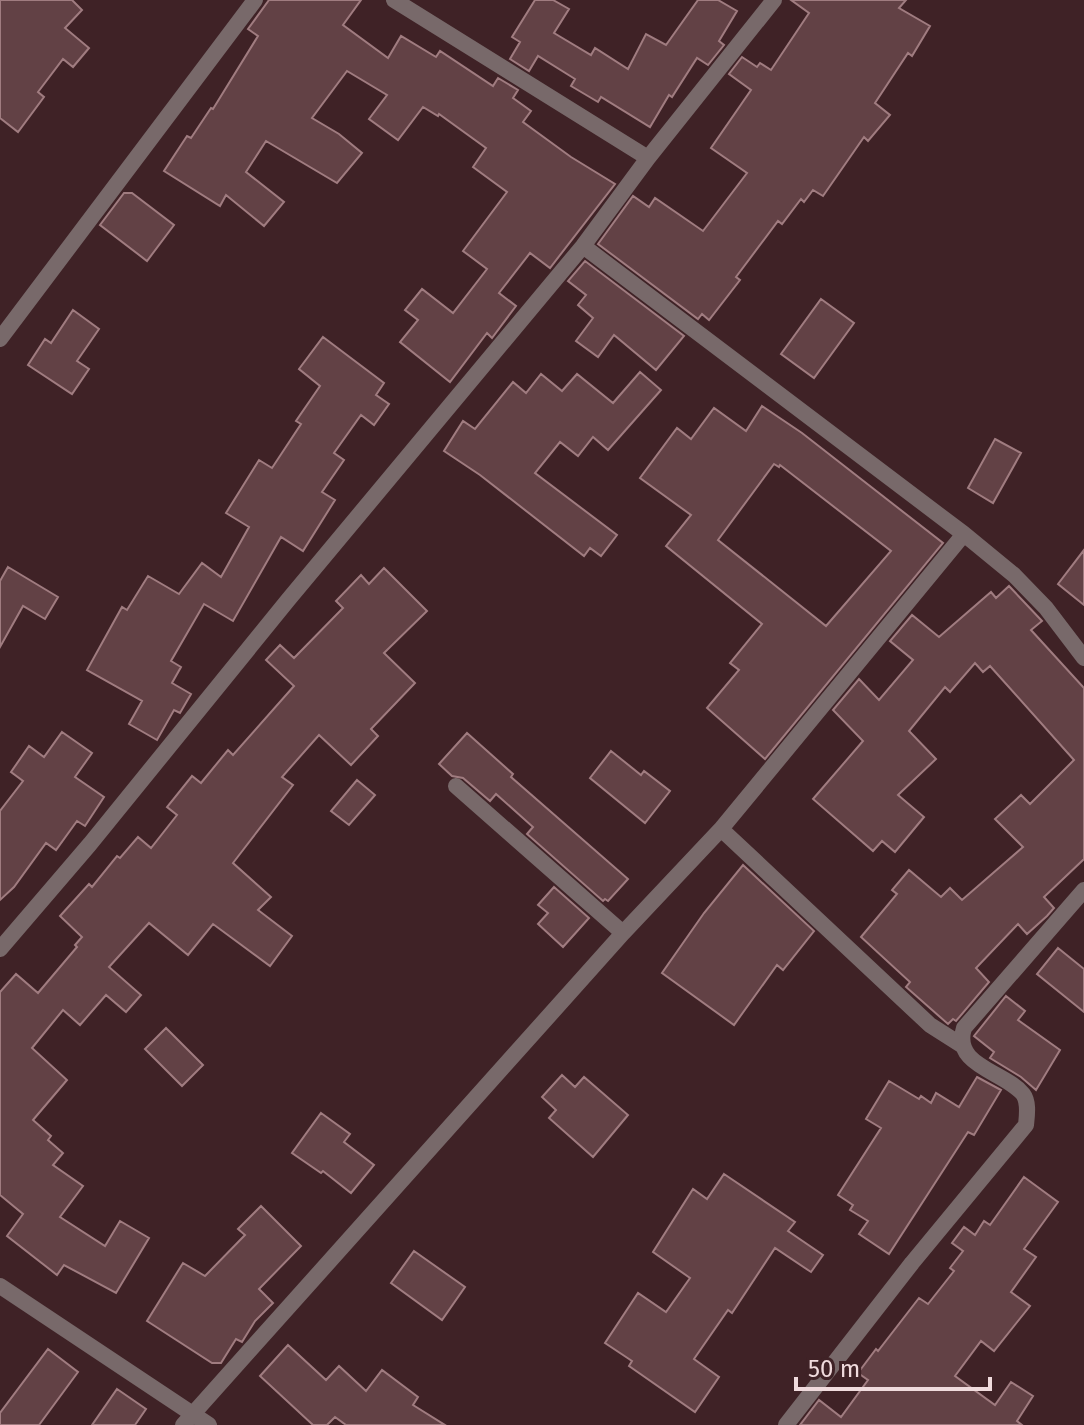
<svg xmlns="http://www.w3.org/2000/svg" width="1084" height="1425" font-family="'Fira Sans',sans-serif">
	<rect width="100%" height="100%" fill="#3f2226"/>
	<path fill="#624145" stroke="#a07c80" stroke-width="2" fill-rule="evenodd" d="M0,0H72L82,10L65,28L89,48L73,67L63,59L38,92L44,97L18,132L0,118Z
		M269,0H361L343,25L388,58L401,36L436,57L440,51L493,86L498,78L518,90L513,98L531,111L523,122L571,157L615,184L550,268L530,253L499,293L516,306L492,338L487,333L450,382L400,342L418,320L405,310L422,289L453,313L487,269L463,251L507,192L473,167L486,148L439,114L438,116L423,107L398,140L369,119L387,95L347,71L312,118L339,134L362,153L337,183L266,141L246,172L284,202L264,226L226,195L220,206L164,171L187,136L191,138L211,108L213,109L258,36L248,29Z
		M535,0H553L569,9L554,33L591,55L595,48L628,69L646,34L666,45L698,0H718L737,11L719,41L724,45L708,65L697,58L672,97L669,95L650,127L601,97L598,102L571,86L575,79L538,56L529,71L510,59L520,42L512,37Z
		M791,0H906L899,8L930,26L912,56L908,53L875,103L890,115L868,141L864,137L823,196L813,190L804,202L801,199L782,224L778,221L736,277L740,280L709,320L702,314L698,319L598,244L633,196L649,207L655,198L703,231L747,173L711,148L751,90L729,74L742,57L757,67L760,63L771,70L809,13Z
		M124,193H132L174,225L147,261L100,225Z
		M585,261L684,336L656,370L614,335L598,357L576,341L593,318L578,305L586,295L568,281Z
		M821,299L854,323L814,378L781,354Z
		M73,310L99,329L77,361L89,369L72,394L28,365L45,339L51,343Z
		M323,337L384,383L376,395L389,404L374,425L361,415L334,453L344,460L322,492L335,500L303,551L281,537L233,621L204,604L171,661L181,667L172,683L191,694L180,713L174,710L157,740L129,724L142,701L87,670L122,607L127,610L148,576L179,594L202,563L221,577L249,527L226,513L259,460L272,468L301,424L296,421L320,386L299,369Z
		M640,372L661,390L608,450L593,437L578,456L560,442L535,473L617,535L601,556L590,548L584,556L480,475L444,451L463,421L475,429L513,382L526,393L541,374L562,391L577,374L613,403Z
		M762,406L802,433L943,543L765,759L707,708L739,670L730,663L762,624L666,546L691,515L640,478L677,428L691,439L714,408L746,431ZM774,464L779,467L780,465L891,551L826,626L718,540Z
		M995,439L1021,453L993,503L968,488Z
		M1084,550V605L1058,584Z
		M8,567L58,597L45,619L23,606L0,647V581Z
		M384,568L427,611L384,653L415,683L371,729L378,736L351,765L319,735L282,777L293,785L233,863L271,897L258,910L292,936L270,966L213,924L188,955L149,923L109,967L141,995L126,1012L106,995L80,1025L63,1010L32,1048L67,1080L33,1120L51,1136L48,1140L63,1153L53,1165L83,1186L60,1217L105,1246L120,1221L149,1238L116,1293L64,1265L57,1275L7,1236L23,1214L0,1195V992L16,974L38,993L77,947L75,945L82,937L60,916L89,884L92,887L117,856L120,858L138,837L151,848L177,815L167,807L192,776L201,783L228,750L233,755L294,686L266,660L280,645L294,658L343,608L336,601L361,575L369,584Z
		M1009,586L1042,621L1031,630L1084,688V859L1044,897L1054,908L1047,916L1027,934L1018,924L976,968L989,982L956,1021L953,1019L948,1024L906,987L910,982L861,937L897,894L892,890L909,870L941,897L950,888L962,900L1023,847L995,819L1021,795L1030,804L1074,760L990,666L983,672L975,663L950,692L945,687L909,731L936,759L898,795L924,817L895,852L882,841L873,851L813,799L863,741L833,710L859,679L879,700L913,660L890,641L912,615L939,637L991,592L996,598Z
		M62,732L92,753L75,777L104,797L85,826L77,821L56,850L46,843L14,887L0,900V811L23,781L11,772L29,746L44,757Z
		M467,733L513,774L511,777L628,879L608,901L605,899L603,901L527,834L533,827L496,794L490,801L463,778L452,776L439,764Z
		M611,751L641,775L644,771L670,791L645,823L590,778Z
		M357,780L375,795L349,825L331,811Z
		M743,865L814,931L783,970L777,965L734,1025L662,973L704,913Z
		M554,887L589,918L563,947L538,924L548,913L538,905Z
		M1058,948L1084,969V1012L1037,974Z
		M1006,996L1025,1011L1018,1020L1060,1050L1036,1090L1021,1077L990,1058L994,1052L974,1036Z
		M166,1028L203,1065L182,1086L145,1049Z
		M562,1075L575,1087L584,1077L628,1115L593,1157L549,1118L556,1110L542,1097Z
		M977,1077L1001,1090L974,1135L968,1132L889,1254L859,1234L868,1221L850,1210L853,1205L838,1195L881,1128L866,1119L889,1081L919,1099L921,1096L931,1103L936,1093L959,1107Z
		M321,1113L350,1134L344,1142L374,1165L351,1193L323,1171L321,1173L292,1153Z
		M724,1174L795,1222L788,1231L823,1255L811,1272L775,1248L732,1313L728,1310L694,1359L719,1377L695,1412L629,1366L632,1361L605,1343L638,1293L666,1312L690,1278L653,1252L693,1189L707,1199Z
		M1024,1177L1058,1202L1024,1249L1036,1257L1011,1292L1030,1306L994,1351L981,1341L955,1376L995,1405L1011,1382L1033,1396L1017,1421L1022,1425H800L819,1400L841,1417L868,1380L858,1373L876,1349L878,1351L919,1298L928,1304L954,1271L950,1268L963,1251L952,1243L964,1227L975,1235L984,1221L990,1225Z
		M261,1206L301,1246L259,1289L273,1303L255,1321L242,1342L236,1339L221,1363H212L147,1321L183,1263L205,1276L245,1235L238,1229Z
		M414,1251L465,1287L442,1320L391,1283Z
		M288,1345L326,1380L339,1366L366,1391L382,1370L418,1397L413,1405L445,1425H346L335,1417L327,1425H313L260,1376Z
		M48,1349L78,1372L39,1425H0V1413Z
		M117,1389L146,1409L135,1425H92Z"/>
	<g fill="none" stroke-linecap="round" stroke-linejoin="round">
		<path stroke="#78696a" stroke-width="16" d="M394,0L648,158
			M583,246L964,534L1014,575L1046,608L1084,658
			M0,339L255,0
			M456,786L623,933
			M721,829L930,1025L963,1046
			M0,949L90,844L288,600L583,246L648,158L774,0
			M0,1286L209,1425
			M183,1425L623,933L721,829L964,534
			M786,1425L912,1263L1026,1125C1027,1115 1029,1102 1023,1094C1004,1071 952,1066 964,1028L1084,890"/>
	</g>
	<path d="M796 1377v12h194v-12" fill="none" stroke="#f0dbdd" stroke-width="4"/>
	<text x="808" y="1377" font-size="24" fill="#f0dbdd" stroke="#3f2226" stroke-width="6" paint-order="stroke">50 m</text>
</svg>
